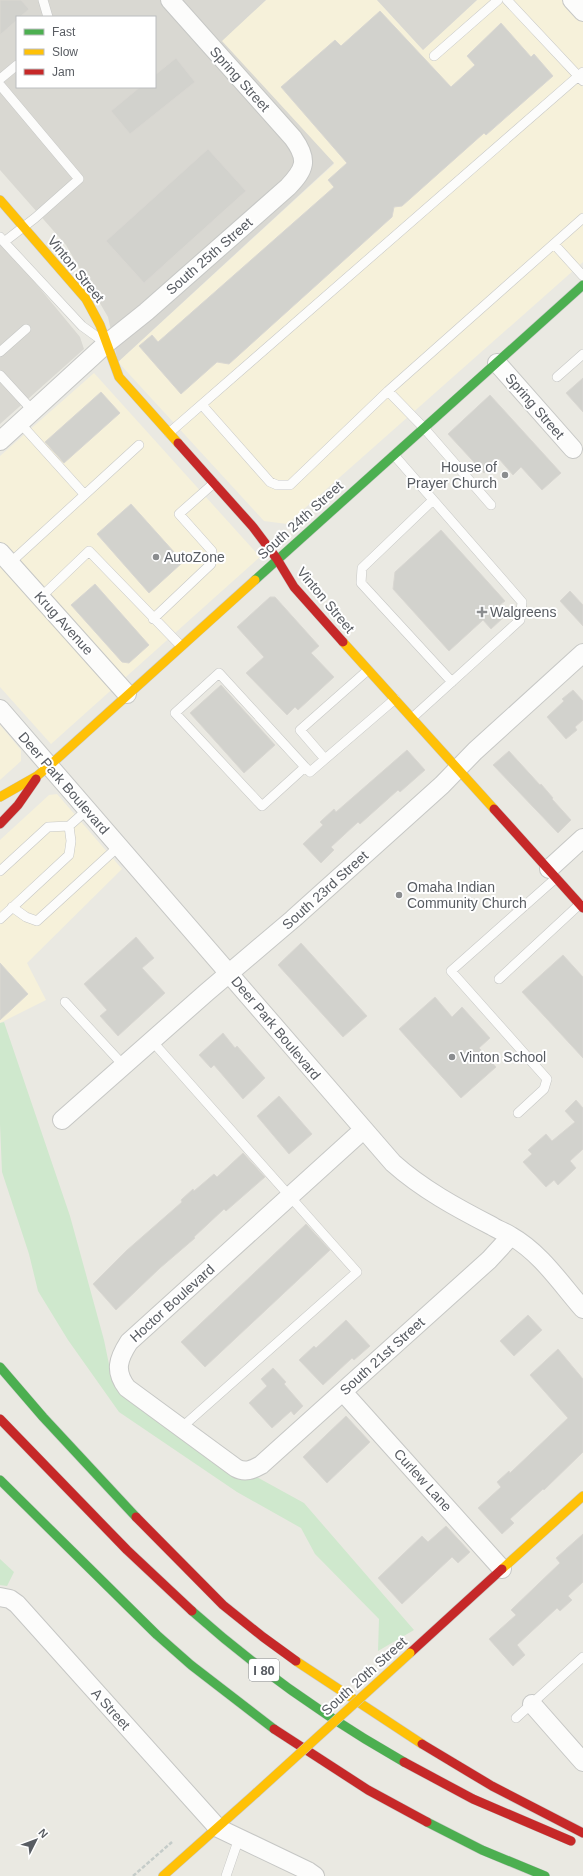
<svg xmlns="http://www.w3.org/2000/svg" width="583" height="1876" font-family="Helvetica,sans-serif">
	<rect width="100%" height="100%" fill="#eae9e2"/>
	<path fill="#f6f1da" d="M266,0H377L423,50L477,0H563L583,22V262L287,524L264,521L118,362L334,164L221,41Z
		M94,373L260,557L51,744L0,687V456Z
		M0,725L21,750V761L0,780Z
		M57,794L122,869L27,963L46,1000L0,1023V840L49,795Z"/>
	<path fill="#d9d8d2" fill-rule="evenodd" d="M0,0H266L222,41L334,163L118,362L108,317L66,245L0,170ZM17,17H155V87H17Z
		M377,0H477L423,50Z
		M0,240L80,337L84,349L0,424Z"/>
	<path fill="#cfe8cd" d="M4,1022L70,1216L104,1340L111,1374L170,1429L304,1503L414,1630L378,1651L379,1619L315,1554L301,1528L237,1492L119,1412L68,1340L38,1291L29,1254L2,1172L0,1124V1023Z
		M0,1559L14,1572L7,1586L0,1585Z"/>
	<path fill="#d2d2cd" stroke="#d9d7d2" d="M0,0H21L29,9L20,17H17V20L0,35Z
		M380,11L451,87L475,65L467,56L501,23L531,57L534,54L553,76L486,135L484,133L402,206L394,207L392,217L229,364L217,362L181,394L139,346L152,335L158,342L334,187L328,180L347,163L281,87L335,40L341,46Z
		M176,58L195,82L130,134L111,111L140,87H155V75Z
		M208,149L246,191L144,283L106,241Z
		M583,378V412L566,393Z
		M101,392L120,413L64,463L45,442Z
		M490,395L561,473L542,490L521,467L513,475L499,459L484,473L448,434Z
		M131,504L183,562L149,593L97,534Z
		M441,530L505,601L497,607L505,616L491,629L483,620L449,651L393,589L395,572Z
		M95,584L149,645L129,663L122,662L71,605Z
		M570,591L583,605V626L560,601Z
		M270,597H275L319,646L311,653L334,677L298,710L295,707L287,715L246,673L264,657L237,627Z
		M221,685L275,745L244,773L190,713Z
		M573,690L583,701V720L575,727L577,730L566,739L547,717L564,701L562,699Z
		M407,750L425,770L400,792L398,790L360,824L358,822L331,847L334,850L321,863L303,844L323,825L320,822L334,809L336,812Z
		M509,751L540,785L541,784L553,798L552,799L571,820L558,833L493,765Z
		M136,937L154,958L142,968L165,993L118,1036L100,1016L107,1010L84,984Z
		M301,943L367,1016L343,1037L278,965Z
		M563,955L583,977V1058L522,992Z
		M0,963L28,994L0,1020Z
		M435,997L452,1017L462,1007L490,1038L479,1048L496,1067L461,1098L399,1029Z
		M223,1033L235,1048L237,1046L265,1078L243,1099L214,1065L211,1068L199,1055Z
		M279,1096L312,1134L289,1154L257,1116Z
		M576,1100L583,1108V1149L570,1161L576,1168L558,1185L554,1180L546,1187L523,1162L532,1154L528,1150L546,1134L552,1141L575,1122L565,1111Z
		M243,1153L265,1177L226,1211L224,1209L194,1237L195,1238L160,1268L116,1310L93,1284L126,1251L182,1202L181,1200L193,1189L194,1191L214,1174L217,1177Z
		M306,1224L330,1250L205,1367L181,1342Z
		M528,1315L542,1330L514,1356L500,1341Z
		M346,1320L370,1346L354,1360L352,1358L323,1385L299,1360L314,1346L316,1348Z
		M558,1349L583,1379V1452L544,1490L543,1489L510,1519L514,1523L502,1534L478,1508L501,1487L497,1482L509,1471L510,1473L568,1418L530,1375Z
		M273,1368L286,1382L284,1384L303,1406L294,1415L291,1411L272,1428L249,1403L267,1386L261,1379Z
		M346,1416L370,1442L327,1483L303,1457Z
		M446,1526L470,1552L458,1563L452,1557L402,1604L378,1578L422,1536L428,1542Z
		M583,1534V1582L568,1596L572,1600L560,1611L557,1608L517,1645L525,1655L513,1666L489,1639L516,1615L511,1610L560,1563L556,1558Z"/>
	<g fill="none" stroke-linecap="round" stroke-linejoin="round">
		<g stroke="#c6c7c5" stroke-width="10">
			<path id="lane" d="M43,0L48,17
				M507,0L583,81
				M434,56L498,0
				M0,79L17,65
				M0,85L79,179L35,218L4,242L0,237
				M4,242L82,326L100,339
				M554,244L583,276
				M0,352L26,329
				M0,375L33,411
				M557,377L583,354
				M388,391L424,428L491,505
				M202,405L270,482L277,485H290L388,391L583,218
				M20,423L84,494
				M169,433L583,72
				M394,455L522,602L520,620L412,718
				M433,500L362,568L361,583L452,682
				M10,563L139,445
				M41,597L89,551L181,646
				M153,619L211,564L212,551L179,514L214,483
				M325,759L300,730L368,670
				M305,767L262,806L175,713L219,673L305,767L310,772L395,699
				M0,871L48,827L69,826L87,810
				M12,907L26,917L37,921L119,846
				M0,919L69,855L71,841L69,826
				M499,979L580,904
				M65,1002L124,1066
				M152,1041L357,1272L181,1428
				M518,1113L544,1089L547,1079L451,971L556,878
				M516,1718L583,1657
				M226,1876L239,1838"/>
		</g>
		<g stroke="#c6c7c5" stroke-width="20">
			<path id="street" d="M572,0L583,12
				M497,363L573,449
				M0,441L106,344L146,312L288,187C305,169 309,160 293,138L170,0
				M0,552L127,694
				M0,709L393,1163C422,1189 457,1208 492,1226C498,1230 505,1232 511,1236C541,1253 561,1284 583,1309
				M549,869L583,838
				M62,1120L207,992L293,919L442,785L475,751L583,653
				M363,1130L129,1342C118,1359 114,1371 127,1388L236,1468C245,1473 252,1470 261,1465L489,1260L511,1236
				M343,1392L502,1569
				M0,1597L10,1599L17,1604L218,1828L308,1871L315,1876
				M532,1704L583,1762"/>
		</g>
		<g stroke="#c7c8c6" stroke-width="10">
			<path id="fast" d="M255,580L583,285
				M0,1367L43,1417L136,1517
				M0,1480L157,1635L191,1665L274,1729
				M192,1611C257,1669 328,1719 404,1762
				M427,1822L482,1850L545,1876"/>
		</g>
		<g stroke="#c7c8c6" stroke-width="10">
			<path id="slow" d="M0,200L86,299L100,325L119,377L178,443
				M343,642L494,809
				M0,797L37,776L49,766L255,580
				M502,1569L583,1496
				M296,1661L422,1744
				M163,1876L256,1793"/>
		</g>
		<g stroke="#c7c8c6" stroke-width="10">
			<path id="jam" d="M178,443L253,527L277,559L294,587L343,642
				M494,809L583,908
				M0,824L18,805L36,779
				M0,1419L127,1550L192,1611
				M136,1517L223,1605L263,1637L296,1661
				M410,1653L502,1569
				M274,1729L368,1790L427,1822
				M422,1744L492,1786L583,1833
				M404,1762L473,1799L571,1841"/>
		</g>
		<path stroke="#c5ccc9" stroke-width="2.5" stroke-dasharray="4 2" stroke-linecap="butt" d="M133,1876L172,1842"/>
		<use href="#lane" stroke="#fcfcfb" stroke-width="9"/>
		<use href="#street" stroke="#fcfcfb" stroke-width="18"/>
		<use href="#fast" stroke="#4caf50" stroke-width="9"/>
		<use href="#slow" stroke="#ffc107" stroke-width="9"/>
		<use href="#jam" stroke="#c62828" stroke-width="9"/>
		<g stroke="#c7c8c6" stroke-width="10" stroke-linecap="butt">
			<path id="slow-bridge" d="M256,1793L410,1653"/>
		</g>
		<use href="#slow-bridge" stroke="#ffc107" stroke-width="9"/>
	</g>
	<g fill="#8b8d8f" stroke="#fff" stroke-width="1.5">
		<circle cx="505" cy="475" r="4"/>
		<circle cx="156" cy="557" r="4"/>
		<path d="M480 606h4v4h4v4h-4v4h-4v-4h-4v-4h4z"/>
		<circle cx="399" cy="895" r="4"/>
		<circle cx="452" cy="1057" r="4"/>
	</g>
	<g text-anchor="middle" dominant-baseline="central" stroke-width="4" stroke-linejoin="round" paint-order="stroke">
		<rect fill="#fff" stroke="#8a8d91" stroke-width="1" x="249" y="1659" width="30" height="22" rx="3"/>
		<g font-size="13" font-weight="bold" fill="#585c62">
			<text x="264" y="1670">I 80</text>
		</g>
		<g font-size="14" fill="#585c62" stroke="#fff">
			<text transform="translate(240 79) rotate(48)">Spring Street</text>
			<text transform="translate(209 256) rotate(-41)">South 25th Street</text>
			<text transform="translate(76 269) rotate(51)">Vinton Street</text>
			<text transform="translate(535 406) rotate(49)">Spring Street</text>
			<text transform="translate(300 520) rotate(-42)">South 24th Street</text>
			<text transform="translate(326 600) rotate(50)">Vinton Street</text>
			<text transform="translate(64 623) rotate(48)">Krug Avenue</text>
			<text transform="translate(64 783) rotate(49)">Deer Park Boulevard</text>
			<text transform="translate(325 890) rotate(-42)">South 23rd Street</text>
			<text transform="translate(276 1028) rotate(50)">Deer Park Boulevard</text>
			<text transform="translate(172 1303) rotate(-42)">Hoctor Boulevard</text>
			<text transform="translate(382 1356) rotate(-42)">South 21st Street</text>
			<text transform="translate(423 1480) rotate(48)">Curlew Lane</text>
			<text transform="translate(364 1676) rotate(-42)">South 20th Street</text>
			<text transform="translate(111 1709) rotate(48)">A Street</text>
		</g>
		<g font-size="14" fill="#585c62" stroke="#fff" text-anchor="start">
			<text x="497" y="467" text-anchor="end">House of<tspan x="497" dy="16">Prayer Church</tspan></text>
			<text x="164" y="557">AutoZone</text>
			<text x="490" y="612">Walgreens</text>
			<text x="407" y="887">Omaha Indian<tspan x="407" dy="16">Community Church</tspan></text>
			<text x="460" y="1057">Vinton School</text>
		</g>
	</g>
	<rect x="16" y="16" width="140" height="72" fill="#ffffff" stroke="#bcbec0"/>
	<rect x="24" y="29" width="20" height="6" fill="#4caf50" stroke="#bcbec0"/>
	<text x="52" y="36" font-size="12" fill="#585c62">Fast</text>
	<rect x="24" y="49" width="20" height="6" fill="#ffc107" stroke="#bcbec0"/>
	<text x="52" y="56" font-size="12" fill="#585c62">Slow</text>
	<rect x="24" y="69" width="20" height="6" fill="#c62828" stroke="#bcbec0"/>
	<text x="52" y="76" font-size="12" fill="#585c62">Jam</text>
	<g transform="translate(36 1840) rotate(48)" stroke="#ffffff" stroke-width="3" paint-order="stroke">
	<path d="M0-3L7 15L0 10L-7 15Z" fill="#585c62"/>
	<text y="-6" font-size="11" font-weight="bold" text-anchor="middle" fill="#585c62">N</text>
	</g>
</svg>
